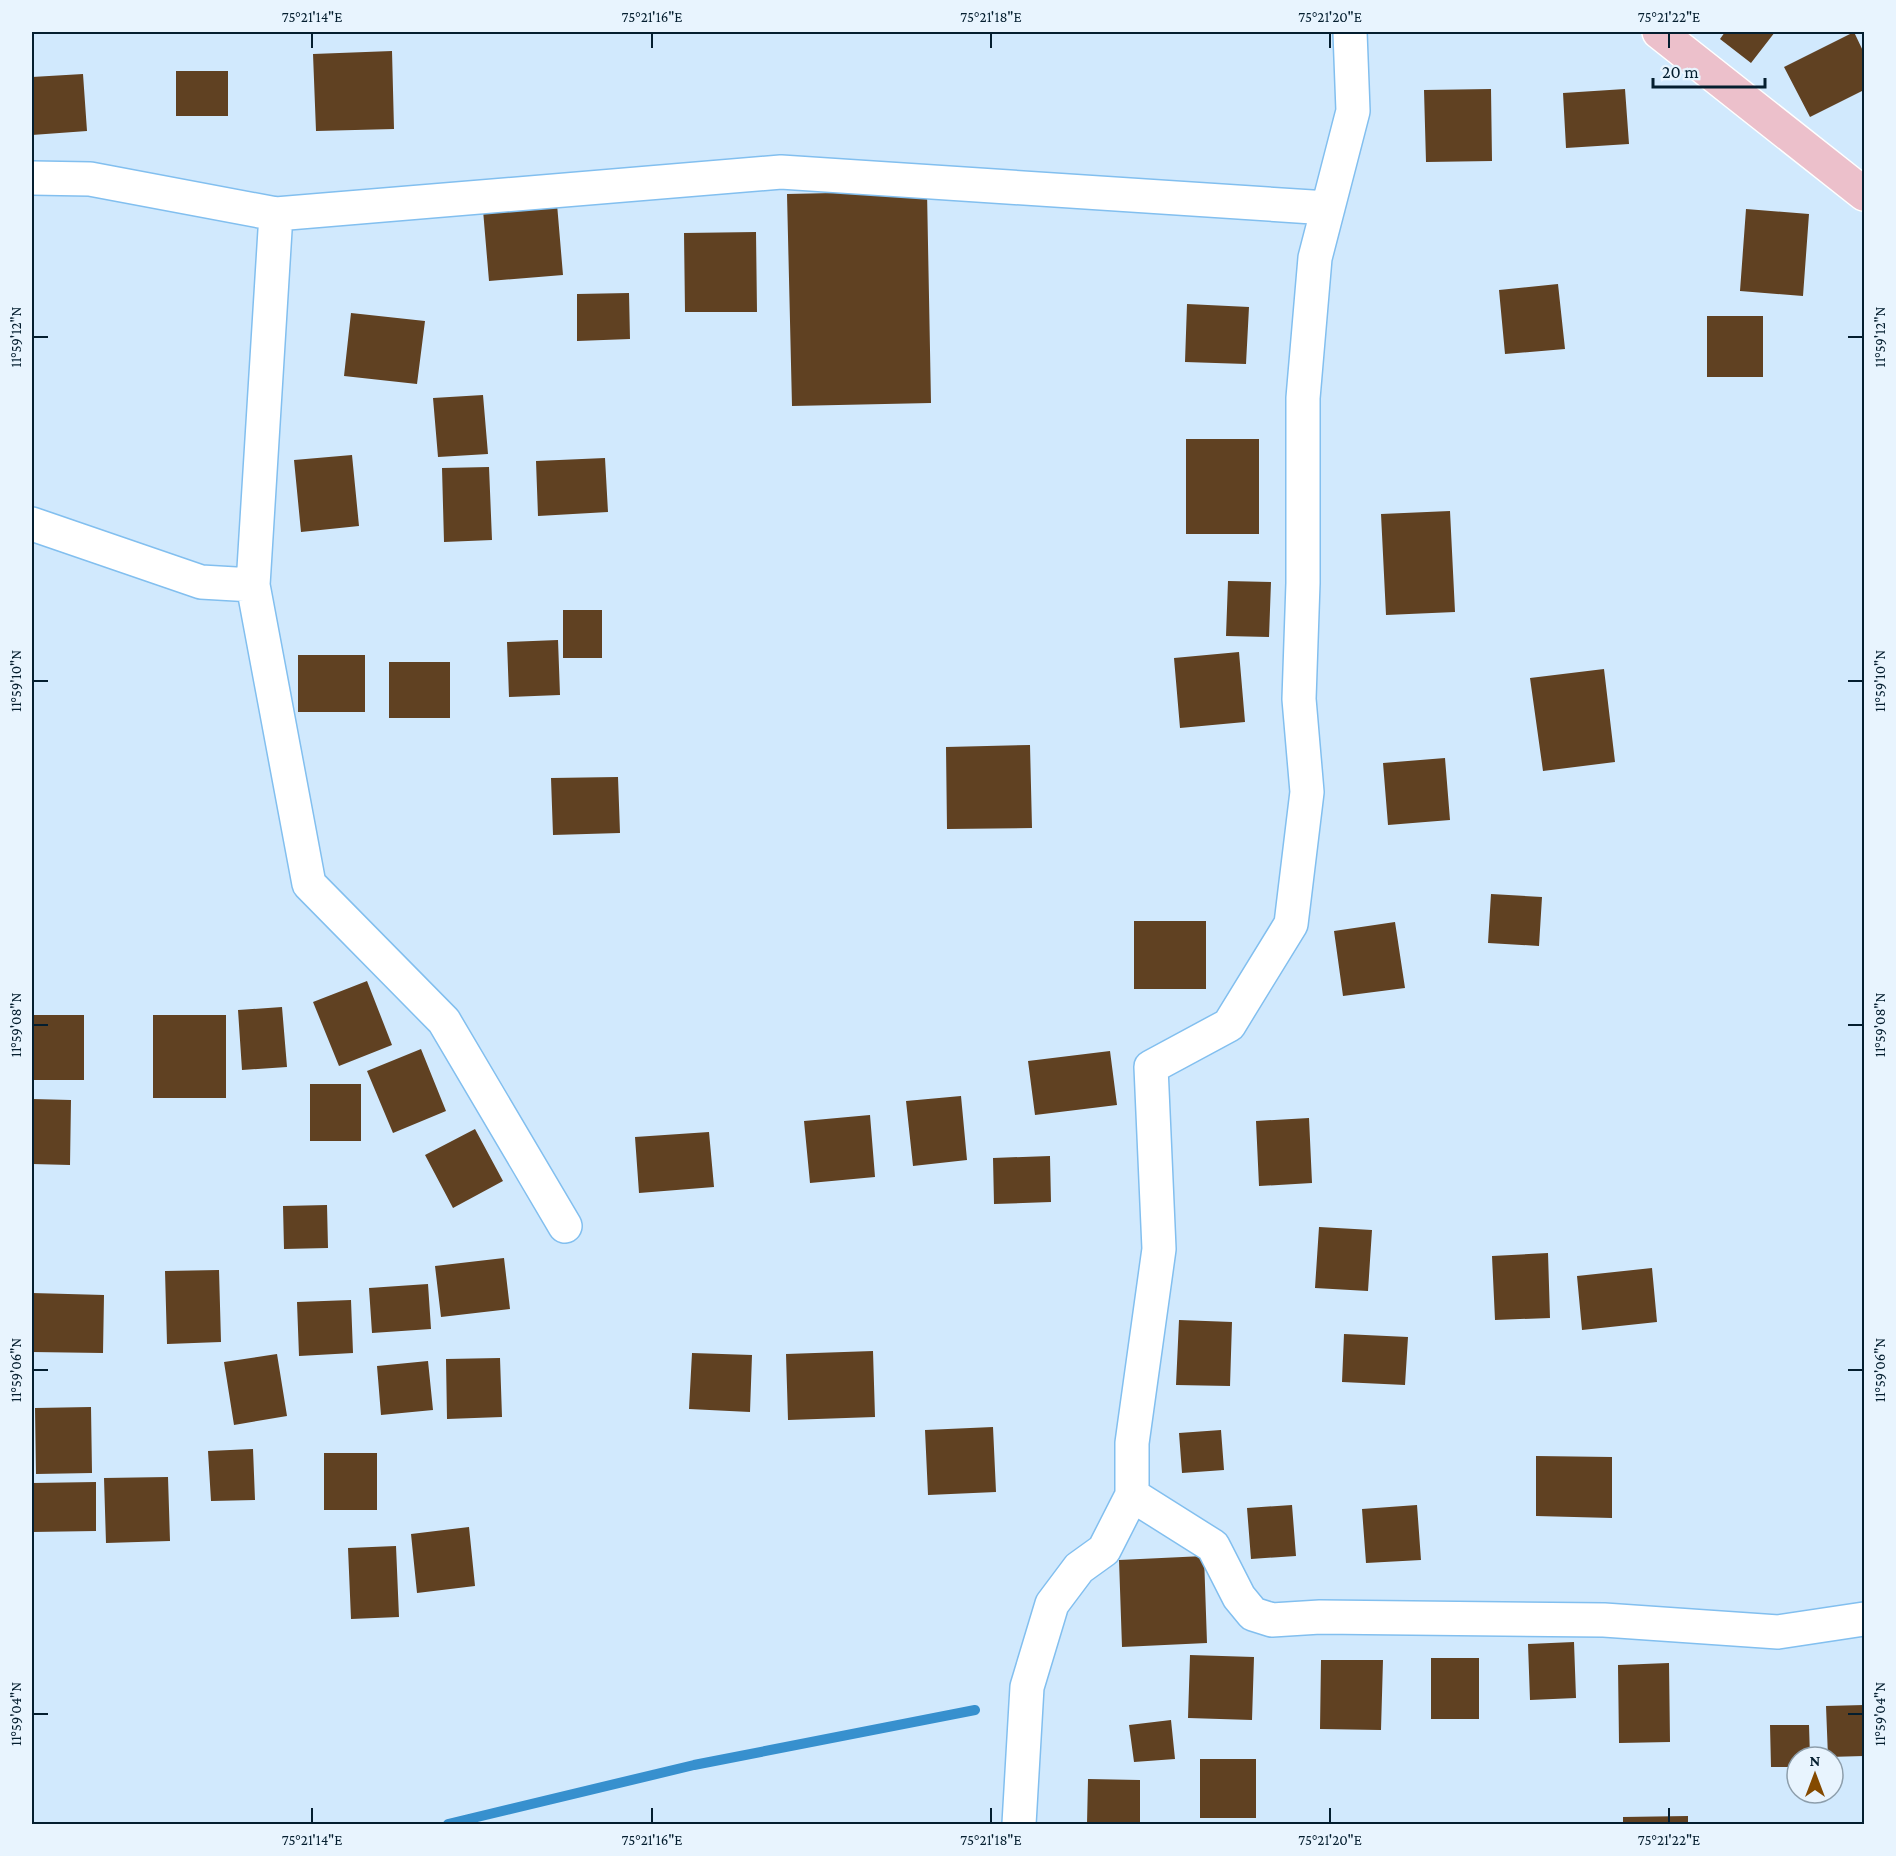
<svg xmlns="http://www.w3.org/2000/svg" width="1896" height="1856" font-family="'Crimson Pro',serif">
	<rect width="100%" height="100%" fill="#d1e9fd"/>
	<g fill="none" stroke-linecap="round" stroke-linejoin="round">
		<path stroke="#3790ce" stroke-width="10" d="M448,1824L694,1765L975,1710"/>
	</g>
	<path fill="#604122" d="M1725,32H1775L1751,63L1720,39Z
		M1854,32L1864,53V90L1810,117L1784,67Z
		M392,51L394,129L316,131L313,54Z
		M176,71H228V116H176Z
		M83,74L87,131L32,135V77Z
		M1491,89L1492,161L1426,162L1424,90Z
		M1625,89L1629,144L1566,148L1563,93Z
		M927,191L931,403L792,406L787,194Z
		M557,204L563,275L489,281L483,210Z
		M1746,209L1809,214L1803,296L1740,291Z
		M756,232L757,312H685L684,233Z
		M1558,284L1565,349L1505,354L1499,290Z
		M629,293L630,339L577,341V294Z
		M1187,304L1249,307L1246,364L1185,362Z
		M351,313L425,321L417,384L344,376Z
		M1707,316H1763V377H1707Z
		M483,395L488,454L438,457L433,398Z
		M1186,439H1259V534H1186Z
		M352,455L359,526L301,532L294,460Z
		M605,458L608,512L538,516L536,461Z
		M489,467L492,540L444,542L442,468Z
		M1450,511L1455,612L1386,615L1381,514Z
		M1228,581L1271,582L1269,637L1226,636Z
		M563,610H602V658H563Z
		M558,640L560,695L509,697L507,642Z
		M1239,652L1245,722L1180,728L1174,658Z
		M298,655H365V712H298Z
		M389,662H450V718H389Z
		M1604,669L1615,762L1543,771L1530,678Z
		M1030,745L1032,828L947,829L946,747Z
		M1445,758L1450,820L1388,825L1383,763Z
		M618,777L620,833L553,835L551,778Z
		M1491,894L1542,897L1539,946L1488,943Z
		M1134,921H1206V989H1134Z
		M1395,922L1405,988L1343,996L1334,931Z
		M367,981L392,1045L339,1066L313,1002Z
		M282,1007L287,1067L242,1070L238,1010Z
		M32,1015H84V1080H32Z
		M153,1015H226V1098H153Z
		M421,1049L446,1111L393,1133L367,1071Z
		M1110,1051L1117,1105L1035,1115L1028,1061Z
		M310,1084H361V1141H310Z
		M961,1096L967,1160L913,1166L906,1101Z
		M32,1099L71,1100L70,1165L32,1164Z
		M870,1115L875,1177L810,1183L804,1121Z
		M1309,1118L1312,1183L1259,1186L1256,1121Z
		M475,1129L503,1181L453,1208L425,1155Z
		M709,1132L714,1187L639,1193L635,1137Z
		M1050,1156L1051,1202L994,1204L993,1158Z
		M327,1205L328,1248L284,1249L283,1206Z
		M1319,1227L1372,1230L1368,1291L1315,1288Z
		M1548,1253L1550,1318L1495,1320L1492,1256Z
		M504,1258L510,1309L441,1317L435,1266Z
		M1652,1268L1657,1322L1582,1330L1577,1276Z
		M219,1270L221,1342L167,1344L165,1271Z
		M428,1284L431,1329L372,1333L369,1288Z
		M32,1293L104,1295L103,1353L32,1352Z
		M351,1300L353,1353L299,1356L297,1302Z
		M1179,1320L1232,1322L1230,1386L1176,1385Z
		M1344,1334L1408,1337L1405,1385L1342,1382Z
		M873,1351L875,1417L788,1420L786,1354Z
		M692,1353L752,1355L750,1412L689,1409Z
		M277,1354L287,1416L234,1425L224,1362Z
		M500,1358L502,1417L447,1419L446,1359Z
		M428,1361L433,1410L381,1415L377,1366Z
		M91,1407L92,1473L36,1474L35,1408Z
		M993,1427L996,1492L928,1495L925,1430Z
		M1221,1430L1224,1470L1182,1473L1179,1433Z
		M253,1449L255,1500L211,1501L208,1451Z
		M324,1453H377V1510H324Z
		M1536,1456L1612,1457V1518L1536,1516Z
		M168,1477L170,1541L106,1543L104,1478Z
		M96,1482V1531L32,1532V1483Z
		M1292,1505L1296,1556L1251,1559L1247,1508Z
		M1417,1505L1421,1560L1366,1563L1362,1509Z
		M469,1527L475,1586L417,1593L411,1534Z
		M396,1546L399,1617L351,1619L348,1548Z
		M1204,1556L1207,1643L1122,1647L1119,1560Z
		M1574,1642L1576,1698L1530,1700L1528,1644Z
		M1190,1655L1254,1657L1252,1720L1188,1718Z
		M1431,1658H1479V1719H1431Z
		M1321,1660H1383L1381,1730L1320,1729Z
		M1669,1663L1670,1742L1619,1743L1618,1665Z
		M1864,1705V1756L1828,1757L1826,1706Z
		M1171,1720L1175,1759L1134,1762L1129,1725Z
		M1770,1725H1809L1810,1757H1797V1767H1771Z
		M1200,1759H1256V1818H1200Z
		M1088,1779L1140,1780V1824H1087Z
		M1688,1816V1824H1623V1817Z"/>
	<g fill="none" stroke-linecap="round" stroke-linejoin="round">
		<g stroke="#82bfef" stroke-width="36">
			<path id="minor" d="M32,178L90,179L276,214L781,172L1328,208
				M276,214L253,585L309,884L444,1021L565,1226
				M32,524L201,582L253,585
				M1132,1495L1213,1546L1239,1597L1253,1614L1272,1620L1320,1617L1604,1620L1778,1632L1864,1619
				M1019,1824L1027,1687L1052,1604L1079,1568L1104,1550L1132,1495V1443L1159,1249L1151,1067L1229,1025L1291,924L1307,792L1299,699L1303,583V398L1315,258L1353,111L1350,32"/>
		</g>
		<g stroke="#fff" stroke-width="36">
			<path id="major" d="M1659,32L1864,194"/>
		</g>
		<use href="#minor" stroke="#fff" stroke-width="33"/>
		<use href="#major" stroke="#ecc0cb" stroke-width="33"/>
	</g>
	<path fill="none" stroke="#041e2f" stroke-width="2" d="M312,33V48M652,33V48M991,33V48M1330,33V48M1669,33V48M33,337H48M1848,337H1863M33,681H48M1848,681H1863M33,1025H48M1848,1025H1863M33,1370H48M1848,1370H1863M33,1714H48M1848,1714H1863M312,1808V1823M652,1808V1823M991,1808V1823M1330,1808V1823M1669,1808V1823"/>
	<rect width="1896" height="1856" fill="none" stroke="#e8f4fe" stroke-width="66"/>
	<g transform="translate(1815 1775)"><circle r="28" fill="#e8f4fe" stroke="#8d9eab" stroke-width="1.5"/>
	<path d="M0-4.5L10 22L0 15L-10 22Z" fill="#844a00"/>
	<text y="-9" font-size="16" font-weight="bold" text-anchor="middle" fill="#041e2f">N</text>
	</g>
	<path d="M1653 78v9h112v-9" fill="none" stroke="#041e2f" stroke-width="3"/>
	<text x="1662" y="78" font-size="18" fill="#041e2f" stroke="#e8f4fe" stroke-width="4.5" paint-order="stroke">20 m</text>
	<rect x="33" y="33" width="1830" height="1790" fill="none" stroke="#041e2f" stroke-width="2"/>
	<g font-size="15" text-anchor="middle" fill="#041e2f">
		<text x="312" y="22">75°21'14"E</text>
		<text x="652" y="22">75°21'16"E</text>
		<text x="991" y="22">75°21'18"E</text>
		<text x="1330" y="22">75°21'20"E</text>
		<text x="1669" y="22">75°21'22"E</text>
		<text transform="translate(16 337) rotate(-90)" y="5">11°59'12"N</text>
		<text transform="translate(1880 337) rotate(-90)" y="5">11°59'12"N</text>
		<text transform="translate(16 681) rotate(-90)" y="5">11°59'10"N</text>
		<text transform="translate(1880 681) rotate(-90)" y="5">11°59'10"N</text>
		<text transform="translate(16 1025) rotate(-90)" y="5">11°59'08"N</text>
		<text transform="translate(1880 1025) rotate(-90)" y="5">11°59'08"N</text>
		<text transform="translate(16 1370) rotate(-90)" y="5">11°59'06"N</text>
		<text transform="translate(1880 1370) rotate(-90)" y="5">11°59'06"N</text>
		<text transform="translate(16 1714) rotate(-90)" y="5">11°59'04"N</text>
		<text transform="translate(1880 1714) rotate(-90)" y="5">11°59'04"N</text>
		<text x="312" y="1845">75°21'14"E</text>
		<text x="652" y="1845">75°21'16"E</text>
		<text x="991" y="1845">75°21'18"E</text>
		<text x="1330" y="1845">75°21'20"E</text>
		<text x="1669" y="1845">75°21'22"E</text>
	</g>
</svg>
